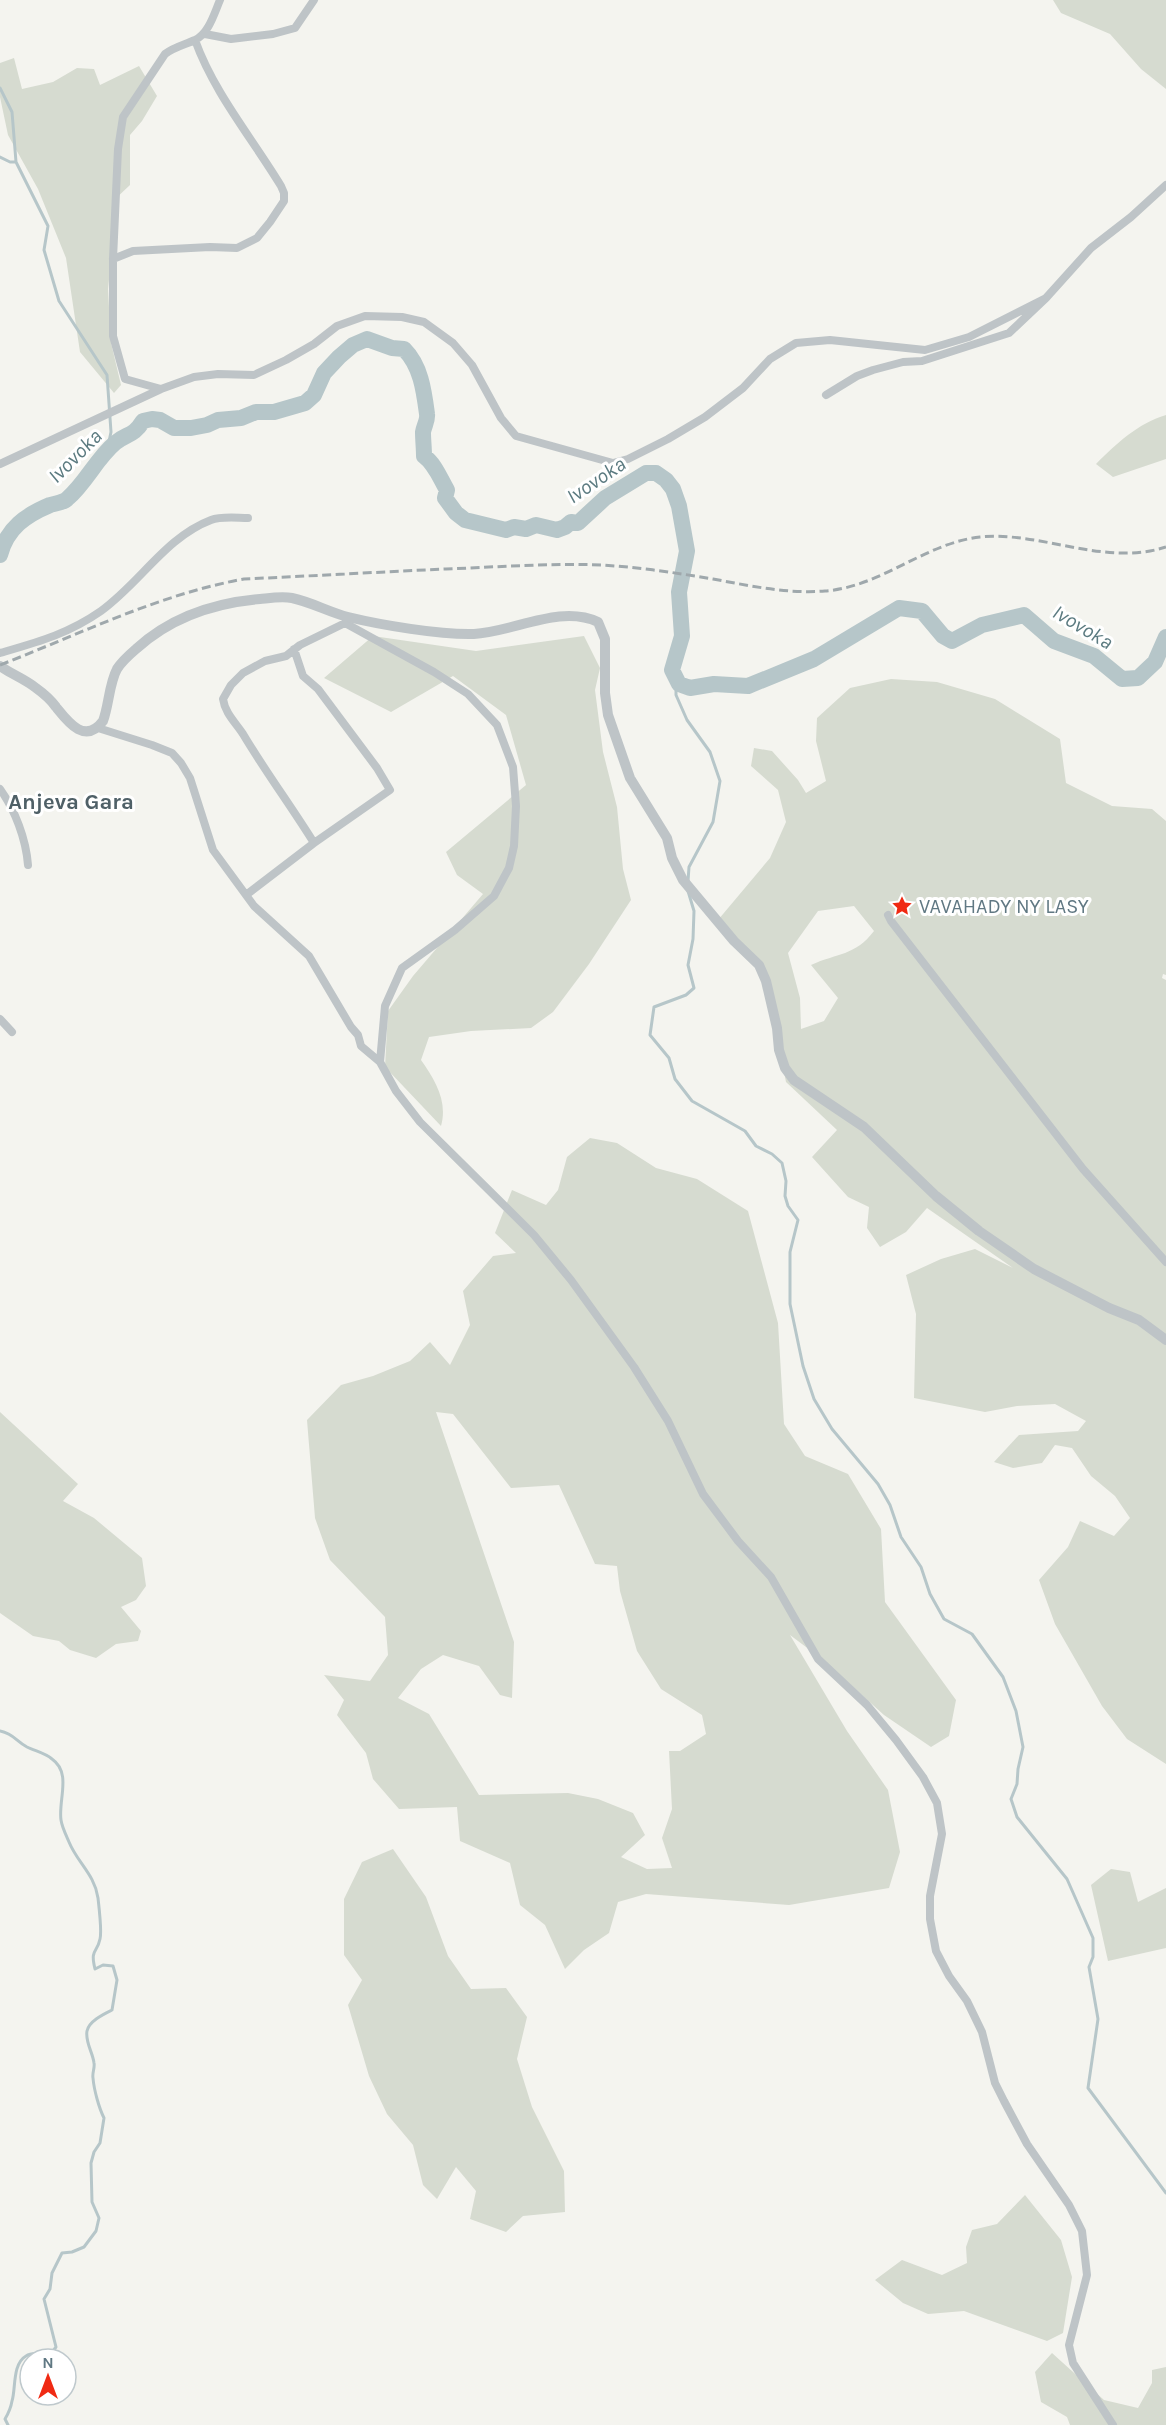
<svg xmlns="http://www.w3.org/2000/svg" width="1166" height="2425" font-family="Karla,sans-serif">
	<rect width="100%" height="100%" fill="#f4f4ef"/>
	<path fill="#d6dbd0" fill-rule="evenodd" d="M1053,0H1166V89L1141,69L1110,34L1061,13Z
		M14,58L22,89L53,82L77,68L94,69L100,85L139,66L157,96L142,121L130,135V185L112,202V252L108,289L111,343L121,385L114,393L80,352L66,258L38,189L8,135L0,97V63Z
		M1166,415V459L1113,477L1096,464C1117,443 1137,424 1166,415Z
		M373,636L476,651L584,636L600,668L595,690L603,752L617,807L623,869L631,900L589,964L553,1012L531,1028L471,1031L429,1037L421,1060C435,1080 448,1101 441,1126L385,1067L388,1011L413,976L483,894L457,875L446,852L526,785L506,715L453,676L391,712L324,678Z
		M891,679L937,682L995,699L1060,739L1066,783L1112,806L1152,809L1166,821V975L1163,974L1162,978L1166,980V1764L1127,1739L1102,1706L1055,1624L1039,1580L1068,1547L1080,1521L1114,1536L1130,1518L1115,1496L1091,1476L1072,1448L1055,1445L1042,1463L1013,1468L994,1462L1019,1435L1078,1431L1086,1421L1055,1404L1017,1406L985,1412L914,1398L916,1314L906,1275L941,1259L975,1249L1013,1268L927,1208L906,1232L880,1247L867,1228L869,1207L848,1197L812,1157L837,1130L786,1082L766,981L718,920L770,858L786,822L778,790L751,766L754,748L772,751L798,780L806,793L826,781L816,741L817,718L850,688ZM854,906L874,931C855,956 837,953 811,965L838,998L824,1021L801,1029L800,998L788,953L818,911Z
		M590,1138L617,1143L656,1168L697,1179L748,1211L778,1323L784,1424L805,1456L848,1474L881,1529L885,1602L956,1700L949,1736L931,1747L884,1715L822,1659L790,1635L847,1731L888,1790L900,1852L889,1888L789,1905L646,1894L618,1902L609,1933L584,1950L565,1969L545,1925L520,1905L510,1863L460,1841L457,1807L399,1809L373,1779L366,1753L337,1715L344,1700L324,1675L370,1681L388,1655L385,1617L330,1560L315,1518L307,1420L341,1385L373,1376L410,1361L430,1342L450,1365L470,1325L463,1291L493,1256L516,1253L495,1233L512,1190L546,1205L558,1190L567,1157ZM436,1412L453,1414L511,1488L559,1485L595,1564L617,1566L620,1591L637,1651L661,1689L702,1715L706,1734L680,1751H669L672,1809L662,1838L672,1868L647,1869L621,1857L645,1835L633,1813L598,1799L568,1793L479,1795L429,1714L398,1698L421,1669L443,1655L479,1666L500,1695L512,1698L514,1642Z
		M0,1412L78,1484L63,1501L94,1518L142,1558L146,1586L136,1600L121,1607L141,1631L138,1641L116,1644L96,1658L70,1650L59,1641L33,1636L0,1613Z
		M393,1849L426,1897L448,1956L471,1989L506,1988L527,2017L517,2059L532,2107L564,2171L565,2212L523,2216L506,2232L470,2219L476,2191L456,2167L437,2199L423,2185L413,2145L387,2114L369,2076L348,2005L362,1980L344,1955V1899L362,1862Z
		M1111,1869L1130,1872L1138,1902L1166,1888V1948L1108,1961L1091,1885Z
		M1025,2195L1061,2240L1072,2277L1063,2333L1047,2341L964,2311L928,2314L903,2303L875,2280L902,2260L942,2275L967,2263L966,2247L972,2230L997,2224Z
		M1052,2353L1104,2400L1138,2408L1152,2383V2370L1166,2367V2425H1070L1067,2417L1041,2402L1035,2372Z"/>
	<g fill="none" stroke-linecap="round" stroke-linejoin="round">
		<path stroke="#b6c6c9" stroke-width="3" d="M0,88L12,112L16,162L48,226L44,250L59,301L107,375L111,432L107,451
			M0,157L10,162H16
			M676,678V695L687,720L710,752L720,781L713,822L689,867L688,881
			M688,891L694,911L693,939L688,965L694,988L686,995L654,1007L650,1035L669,1058L675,1079L692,1101L745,1131L756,1146L772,1154L782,1163L786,1181L785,1196L788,1206L798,1220L790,1252V1304L803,1366L814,1399L832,1429L878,1484L890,1505L901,1537L921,1567L930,1594L944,1619L972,1634L1003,1677L1016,1711L1023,1747L1018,1769L1017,1784L1011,1799L1017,1817L1067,1879L1093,1938V1957L1089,1967L1098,2019L1088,2088L1166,2193
			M0,1731C14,1734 16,1741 27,1747C35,1751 45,1753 52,1759C72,1773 58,1800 61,1820C62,1827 66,1835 69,1842C77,1862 95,1875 98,1898C99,1907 102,1931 100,1939C97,1954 90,1948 95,1969L103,1965L113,1966L117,1980L112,2010C104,2014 89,2021 87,2031C85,2042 93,2053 94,2063C95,2068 92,2073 93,2078C94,2090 99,2108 104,2118L100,2143L94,2152L91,2163L92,2202L99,2218L96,2231L84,2247L72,2252L62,2253L52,2273L50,2289L44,2299L56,2347L50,2355C42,2354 32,2352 26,2356C12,2364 16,2389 12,2401C11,2407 8,2414 5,2419L8,2425"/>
		<path stroke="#b6c6c9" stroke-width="16" d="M0,555C7,528 26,515 50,505C56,503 63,503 67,499C86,483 96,459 115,443C127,433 133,437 143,421L152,419L160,420L174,428H191L207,425L218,420L241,418L256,412H274L305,403L314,395L324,373L339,357L353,345L367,339L392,348L404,349C421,366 424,391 427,414C428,420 424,426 423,432C423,440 424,448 424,456C435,464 440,478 447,490L445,498L456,513L465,520L506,530L514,527L526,529L536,525L557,530L565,527L571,522L578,523L605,498L646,473H656L666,480L673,489L679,506L687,551L679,592L682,636L672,670L679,684L690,688L714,684L748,686L814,659L899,608L922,611L943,636L952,641L982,625L1024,615L1054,641L1094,656L1122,679L1138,678L1155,662L1166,637"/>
		<path stroke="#bec4c7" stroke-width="8" d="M220,0C214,14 209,33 195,40C184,45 174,47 165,54L123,117L118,149L113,259V336L125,379L161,389L194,377L218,374L254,375L286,360L314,344L337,326L365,316L402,317L424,322L453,343L472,365L501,418L516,436L613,463L628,459L668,439L705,417L743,388L770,359L796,343L830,340L925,350L969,337L1046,298
			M205,34L231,39L273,34L295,28L314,0
			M113,259L133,251L210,247L237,248L257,238L270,222L284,201V193L281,186C252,138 214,93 195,40
			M826,395L857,376L873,370L903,362L922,361L1009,333L1046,298L1091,248L1131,217L1166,185
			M0,464L161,389
			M347,617L345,623L434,672L468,694L497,725L513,767L516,806L514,846L509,868L494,896L455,930L402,968L385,1006L380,1062L396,1091L420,1122L534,1235L571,1280L634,1367L668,1421L703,1494L738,1541L771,1577L818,1659L867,1705L896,1740L923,1777L937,1803L942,1834L930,1896V1919L936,1951L949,1976L967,2001L982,2032L995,2083L1004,2101L1027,2144L1069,2205L1082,2231L1087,2275L1069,2345L1073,2363L1113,2425
			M0,653C38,642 68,634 101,611C140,583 166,537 211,520C221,516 237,518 248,518
			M98,728L152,745L172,753L181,763L190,778L213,850L254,906L309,956L351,1027L358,1035L361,1046L380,1062
			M0,789C15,810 26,839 28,865
			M314,843C291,806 265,771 243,734C235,722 225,713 223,699L231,685L243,673L265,661L286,656L300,645L345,623
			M246,895L314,843L390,790L377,768L318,689L303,676L294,649
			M888,915L891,921L1083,1169L1166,1262
			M0,1019L12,1032"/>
		<path stroke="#bec4c7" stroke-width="10" d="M0,666C11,674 25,679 36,688C43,693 51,700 56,707C68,722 85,745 103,721C109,705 109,684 117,669C122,661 129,655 136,649C171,617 213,603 260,599C270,598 282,596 292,598C311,602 329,612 348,617C381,625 440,635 474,634C514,632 560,604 598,622L605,639V693L608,715L630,778L667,838L672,858L683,880L734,941L759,965L766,981L777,1028L779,1050L785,1068L794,1080L864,1127L936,1196L979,1231L1034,1269L1109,1308L1139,1320L1166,1340"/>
		<path stroke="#9fa8ac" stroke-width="3" stroke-dasharray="9 4.5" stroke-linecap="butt" d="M0,665C80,634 160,594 244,579C311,576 379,572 446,569C498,567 550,563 601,565C638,567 677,573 713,579C751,586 787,594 825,591C881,587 925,543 980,537C1042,531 1104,567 1166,547"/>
	</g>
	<defs>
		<g id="sight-bare" transform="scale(1.62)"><path d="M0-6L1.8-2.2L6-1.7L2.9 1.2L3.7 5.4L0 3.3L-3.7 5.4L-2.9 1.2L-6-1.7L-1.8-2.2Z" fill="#f02a13" stroke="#fff" stroke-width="2.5" paint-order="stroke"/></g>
	</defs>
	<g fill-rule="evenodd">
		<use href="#sight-bare" x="902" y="906"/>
	</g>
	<g text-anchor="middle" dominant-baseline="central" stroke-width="6" stroke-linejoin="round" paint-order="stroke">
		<g font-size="20" fill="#607883" stroke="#fff" text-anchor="start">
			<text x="919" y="906">VAVAHADY NY LASY</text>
		</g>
		<g font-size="21" font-style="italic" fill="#5c7b81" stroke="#fff">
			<text transform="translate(75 456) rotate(-45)">Ivovoka</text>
			<text transform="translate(596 480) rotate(-34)">Ivovoka</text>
			<text transform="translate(1083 627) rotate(31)">Ivovoka</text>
		</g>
		<g font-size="22" font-weight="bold" fill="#4f6067" stroke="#fff">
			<text x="71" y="802">Anjeva Gara</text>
		</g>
	</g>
	<g transform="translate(48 2377)"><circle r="28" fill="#ffffff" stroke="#bfc9cd" stroke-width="1.5"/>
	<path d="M0-4.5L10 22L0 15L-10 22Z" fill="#f02a13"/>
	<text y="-9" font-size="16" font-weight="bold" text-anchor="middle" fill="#607883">N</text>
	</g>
</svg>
